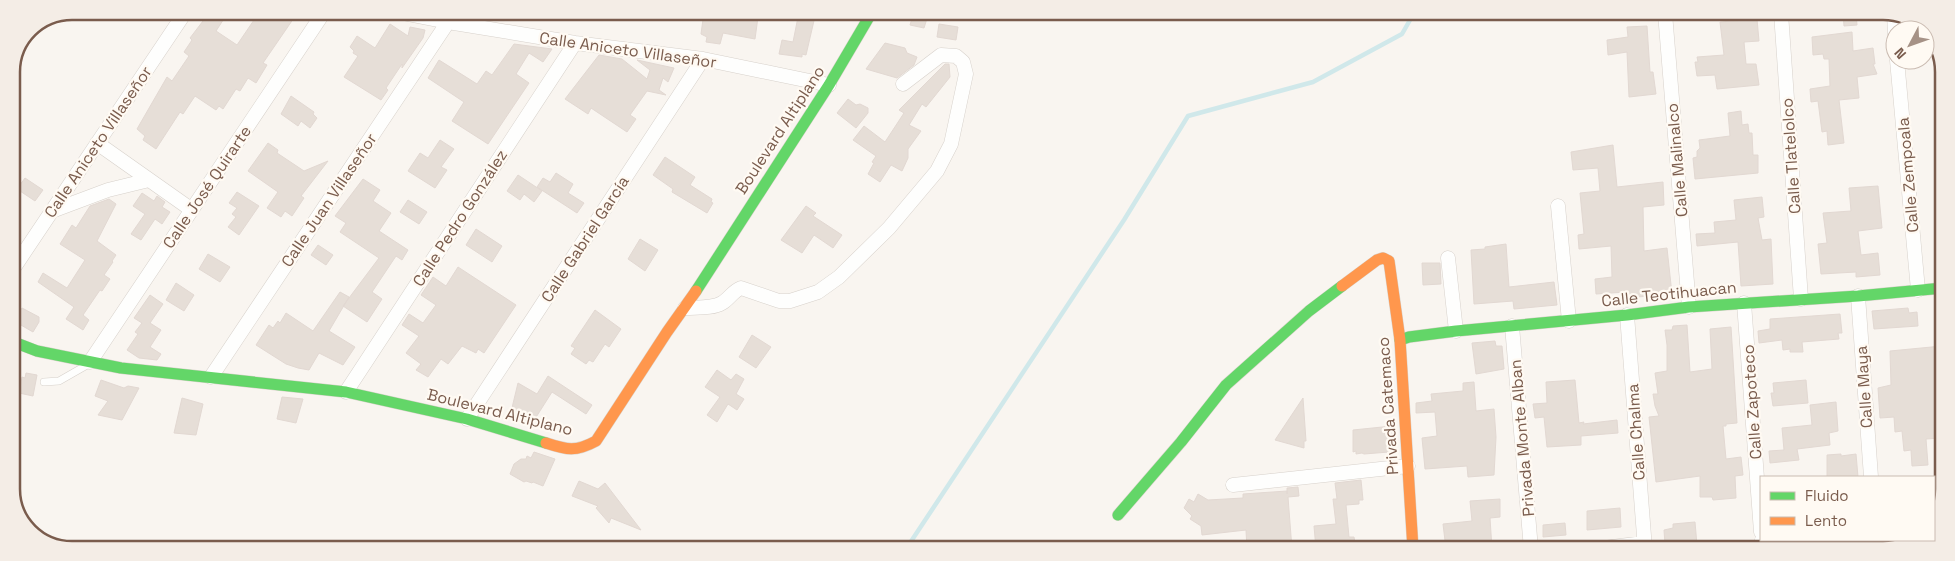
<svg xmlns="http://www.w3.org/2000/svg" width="1955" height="561" font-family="'Space Grotesk',sans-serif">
	<rect width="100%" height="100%" fill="#f9f5f0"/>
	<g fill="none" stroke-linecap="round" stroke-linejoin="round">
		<path stroke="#d0e8ea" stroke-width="4.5" d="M906,549L1124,220L1188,116L1313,82L1402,34L1414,13"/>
	</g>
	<path fill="#e6ded7" stroke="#e2d8d2" d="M195,11H229L216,31L237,45L254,20L252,19L257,11L298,12L263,63L267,65L256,83L248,78L240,91L236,89L223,109L219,106L216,110L195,96L183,114L180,112L156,149L143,140L145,136L137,129L167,77L172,81L189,56L184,52L192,40L190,38L203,21L194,15Z
		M704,12H734L758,17L755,39L723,33L720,44L706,42L707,37L701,34Z
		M799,12H816L806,55L802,54V57L779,54L782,40L793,42Z
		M914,12H929L924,28L910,25Z
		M1843,13H1856L1857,25L1844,26Z
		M1757,19L1759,41L1744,42L1746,64H1756L1759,85L1717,89L1715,75L1697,76L1695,62H1698L1697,57L1724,55L1720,22Z
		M390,24L408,36L410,27L425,30L423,38L402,68V64L386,88L388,90L381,100L344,77L358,56L353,53L354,51L350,47L357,36L375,48Z
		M939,24L958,27L956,40L937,37Z
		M1647,26L1650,72H1653L1656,94L1629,97L1627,52L1608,55L1607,40L1628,37L1627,27Z
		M1852,32L1853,51L1873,48L1875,64H1873L1877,74L1857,77L1859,98L1839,100L1844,143L1828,145L1827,131L1822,132L1818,101L1811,102L1810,89L1830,86L1829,59H1824L1823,54L1813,55L1812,37Z
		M885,43L905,48L907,53L917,57L914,65L897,78L866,69Z
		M514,44L552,49L543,62L529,53L516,74L529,83L488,144L452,121L464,102L428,78L439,60L477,84L486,71L492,75Z
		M599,55L622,59L647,79L650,70L637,60L674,68L668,82L663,78L659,90L666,95L647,91L630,115L636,119L627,132L591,108L588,114L565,99Z
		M945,64H949L950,77L926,107L922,104L909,125L921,131L908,149V158L902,171L891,165L880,182L868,174L874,163L872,162L876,156L853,140L864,126L885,142L904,113L899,110Z
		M291,96L314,112L313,114L317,118L310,128L301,121L298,126L281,114Z
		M848,99L856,105L860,104L868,108V113L856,128L837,113Z
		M1741,111L1742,125L1748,124L1749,133H1752L1753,155H1758V173L1695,179L1693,158L1697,157V151L1700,148L1699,140L1730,136L1728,113Z
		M440,140L454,149L441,167L447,170L435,188L408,171L420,153L428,158Z
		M268,143L278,150L277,153L304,171L328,161L301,196L304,198L292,216L285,211L281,217L267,208L278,192L248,171Z
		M1613,145L1617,187L1663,182L1664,205L1643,207L1644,251L1667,248L1672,294L1626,298V292L1596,294L1595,279L1612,277L1611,246L1579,249L1578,235L1584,234L1580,193L1600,191L1598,168L1573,170L1571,152Z
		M665,157L695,177L690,185L712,199L711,202L713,203L707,213L672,192L673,189L653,175Z
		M556,173L573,184L568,193L584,203L577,213L537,187L543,178L550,182Z
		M518,175L542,191L534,202L524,194L520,200L507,191Z
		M25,178L43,190L35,201L17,189Z
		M363,179L380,190L373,201L391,213L379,231L408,250L402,260L396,256L372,292L382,299L367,322L343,306L379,258L340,232L346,223L335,216Z
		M1878,186L1882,228L1858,231L1861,255L1878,253L1880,275L1856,277V272L1821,274L1818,244L1827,243L1823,213L1851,211L1849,188Z
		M237,192L259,206L239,235L228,227L236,217L232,214L237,208L229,203Z
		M142,193L154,201L157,196L165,202L162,207L170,212L162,224L155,219L141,240L131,234L145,214L133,206Z
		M1762,197L1764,217L1758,218L1762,240L1771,239L1773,284L1741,286L1738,242L1697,246L1696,234L1715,233L1714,222L1736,220L1734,200Z
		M109,199L116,204L97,241L116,255L112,261L113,262L104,275L110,279L102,291L100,290L83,315L89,320L83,330L66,319L74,307L38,282L43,273L67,288L85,260L60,244L72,225L76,228L90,206Z
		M408,200L427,212L419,224L400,212Z
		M806,206L816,213L813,216L842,235L833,248L814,235L802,253L781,240Z
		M476,229L502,246L492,262L466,245Z
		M640,239L658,250L645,271L628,259Z
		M1506,244L1509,287L1554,282L1557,305L1514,309L1513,301L1474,304L1471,250L1485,249V247Z
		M318,245L333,255L326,265L311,255Z
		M208,254L230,267L220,282L199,269Z
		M1422,263H1440L1441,284L1423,285Z
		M458,267L516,305L484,353L478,349L476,353L462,346L448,364L441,359L428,377L416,370L421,364L406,353L419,336L402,325L409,314L423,323L436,305L421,295L433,277L446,286Z
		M176,283L194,295L184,311L166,300Z
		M340,292L349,297L329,331L355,347L343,365L319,353L309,370L298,368L286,364L256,345L269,325L273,328L278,321L280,323L286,313L313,331Z
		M150,295L163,304L150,323L161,330L150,347L161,354L157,360L139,358L127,350L138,334L135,332L142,323L134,318Z
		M22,308L39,317V322L33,332L14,321Z
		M1908,308L1909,313L1917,312L1918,326L1874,329L1872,311Z
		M595,310L621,329L609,347L605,344L593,362L589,360L586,364L571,354L575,348L571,346Z
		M1840,314L1842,333H1838L1839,339L1802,342L1803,352H1790V349L1783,350L1782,340L1759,343L1758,331L1770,329V319Z
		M1687,325L1690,372L1712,369L1710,329L1731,327L1737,423L1726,424V426H1723L1726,459L1741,457L1743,475L1735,476L1736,498L1713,500L1712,497H1700V476L1656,482L1649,417L1659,416L1655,406L1653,394H1658L1655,373L1667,371V345L1665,330H1672L1673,326Z
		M752,335L771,347L756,368L739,357Z
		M1495,341L1496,346H1502L1504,369L1476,374L1472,343Z
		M1942,346V438L1926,439L1928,465L1912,466L1911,450L1904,451L1902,431L1895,432L1894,417L1880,418L1878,388L1891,385L1890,351Z
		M717,370L731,380L736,374L744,379L736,394L744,399L737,410L728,404L717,422L707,415L720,397L705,387Z
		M26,373L37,375L33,396L19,393L22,377L25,378Z
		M548,376L592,405L586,414L552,392L533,422L510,416L518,383L537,394Z
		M101,380L124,388L128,386L139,388L122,420L98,415L108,401L95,396Z
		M1575,380L1579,423L1584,422L1583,424L1617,420L1618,433L1581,436V445L1547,447L1544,417L1535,418L1533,404L1547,403L1546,382Z
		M1806,380L1808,403L1773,406L1771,393H1774L1773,383Z
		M1474,382L1476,411L1494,409L1496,437L1494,475L1468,477L1467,466L1425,469L1422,438L1437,436L1435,412L1416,413V403L1432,401L1431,394L1463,391V383Z
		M282,397L303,399L296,423L277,419Z
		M182,398L203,404L196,435L174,433Z
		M1303,398L1306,441H1304V448L1275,440Z
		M1836,402L1838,431L1829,433L1830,445L1797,449L1799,460L1770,463L1769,451L1784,450L1782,428L1812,425L1810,405Z
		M1392,426L1394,439H1388L1389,452L1364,454L1362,453L1356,454V451L1353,452V430Z
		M534,452L555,459L543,486L533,482L532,483L526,481L524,482L510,474L514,464L521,459H526L527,456L531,458Z
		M1841,454V456L1856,454L1858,477H1827V455Z
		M1361,480L1363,500H1359V504L1346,505L1349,537H1354L1356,549H1316L1314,526L1336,524L1333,499H1337L1335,483Z
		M579,481L598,489L605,483L641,530L611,518L609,523L596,508L598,506L572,496Z
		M1298,487L1299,496L1288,497L1292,549H1247L1246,530L1202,535L1201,526L1190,519L1192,516L1184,508L1189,499L1194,502L1198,494L1208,500L1243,498V494L1287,491V494V488Z
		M1500,499V517L1490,518L1492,549H1446L1443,524L1472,521L1470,501Z
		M1620,508L1621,527L1587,530V511Z
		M1695,522L1697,545L1674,547V543L1665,544L1664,530L1673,528V524Z
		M1565,523L1566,535L1543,537V525Z"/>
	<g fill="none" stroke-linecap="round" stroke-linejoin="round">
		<g stroke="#d7d1cb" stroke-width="8">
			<path id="lane" d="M44,382L59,381L87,365"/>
		</g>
		<g stroke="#d7d1cb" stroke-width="15">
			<path id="street" d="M397,12L448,22L575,43L703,59L829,85
				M1665,13L1689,307
				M1781,13L1801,299
				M1894,13L1895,34
				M1897,60L1918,290
				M97,143L192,210
				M1558,206L1569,321
				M52,211L108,190L149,180
				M1448,258L1456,331
				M11,272L186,11
				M1858,296L1871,477
				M1744,303L1761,532
				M685,308C696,307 712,309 722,303C729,299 733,291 741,288L779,301H790L818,292L839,277L889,228L937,171L951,144L966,74L963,62L956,56L941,55L903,84
				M1627,315L1645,549
				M1512,326L1531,549
				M90,362L324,12
				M211,377L448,22
				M346,392L575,43
				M467,419L703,59
				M1233,485L1408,466
				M1762,540L1763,550
				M1876,540L1877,550
				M1596,549L1644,543"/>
		</g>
		<g stroke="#d9d2cb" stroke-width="12">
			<path id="fast" d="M696,291L829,85L872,12
				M1400,340L1409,337L1456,331L1627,315L1689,307L1858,296L1943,288
				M11,341L37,351L121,368L346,392L467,419L546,443
				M1118,515L1181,442L1226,385L1309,311L1342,286"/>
		</g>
		<g stroke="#d9d2cb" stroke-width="12">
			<path id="slow" d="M1342,286L1377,260L1383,258L1389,261L1400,340L1413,549
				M546,443C567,450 576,452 596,441L667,332L696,291"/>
		</g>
		<use href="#lane" stroke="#fefefd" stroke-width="7"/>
		<use href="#street" stroke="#fefefd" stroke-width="14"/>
		<use href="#fast" stroke="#63d668" stroke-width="11"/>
		<use href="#slow" stroke="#ff974d" stroke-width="11"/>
	</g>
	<g text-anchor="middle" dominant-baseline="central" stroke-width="4.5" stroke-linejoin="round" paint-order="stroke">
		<g font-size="16" fill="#7a5c4d" stroke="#fffaf3">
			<text transform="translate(628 50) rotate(8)">Calle Aniceto Villaseñor</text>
			<text transform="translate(780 130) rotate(-57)">Boulevard Altiplano</text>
			<text transform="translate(98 142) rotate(-56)">Calle Aniceto Villaseñor</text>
			<text transform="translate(1791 156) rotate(-94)">Calle Tlatelolco</text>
			<text transform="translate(1677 160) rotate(-95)">Calle Malinalco</text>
			<text transform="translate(1908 175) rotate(-95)">Calle Zempoala</text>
			<text transform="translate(207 187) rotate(-56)">Calle José Quirarte</text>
			<text transform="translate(329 200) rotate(-56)">Calle Juan Villaseñor</text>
			<text transform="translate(460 218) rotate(-57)">Calle Pedro González</text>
			<text transform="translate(585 239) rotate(-57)">Calle Gabriel García</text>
			<text transform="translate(1669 294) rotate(-6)">Calle Teotihuacan</text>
			<text transform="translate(1864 387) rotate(-94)">Calle Maya</text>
			<text transform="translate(1752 402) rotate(-94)">Calle Zapoteco</text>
			<text transform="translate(1388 406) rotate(-94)">Privada Catemaco</text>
			<text transform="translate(500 412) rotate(14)">Boulevard Altiplano</text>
			<text transform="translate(1636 432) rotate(-94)">Calle Chalma</text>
			<text transform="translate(1522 438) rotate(-95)">Privada Monte Alban</text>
		</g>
	</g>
	<path d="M0 0H1955V561H0ZM72 20H1883A52 52 0 0 1 1935 72V489A52 52 0 0 1 1883 541H72A52 52 0 0 1 20 489V72A52 52 0 0 1 72 20Z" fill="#f4ede6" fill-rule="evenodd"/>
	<path fill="none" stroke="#7a5c4d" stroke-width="2.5" d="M72 20H1883A52 52 0 0 1 1935 72V489A52 52 0 0 1 1883 541H72A52 52 0 0 1 20 489V72A52 52 0 0 1 72 20Z"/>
	<rect x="1760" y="476" width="175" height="65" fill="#fffaf3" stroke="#cabbb1"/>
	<rect x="1770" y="492" width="25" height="8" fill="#63d668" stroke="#cabbb1"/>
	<text x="1805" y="501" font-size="15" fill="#7a5c4d">Fluido</text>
	<rect x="1770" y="517" width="25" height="8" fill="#ff974d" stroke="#cabbb1"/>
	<text x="1805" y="526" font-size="15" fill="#7a5c4d">Lento</text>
	<g transform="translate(1910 45) rotate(229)"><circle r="24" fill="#fffaf3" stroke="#cabbb1"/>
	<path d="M0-4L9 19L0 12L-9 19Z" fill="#a69286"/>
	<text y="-8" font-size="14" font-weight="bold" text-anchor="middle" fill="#7a5c4d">N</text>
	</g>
</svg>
